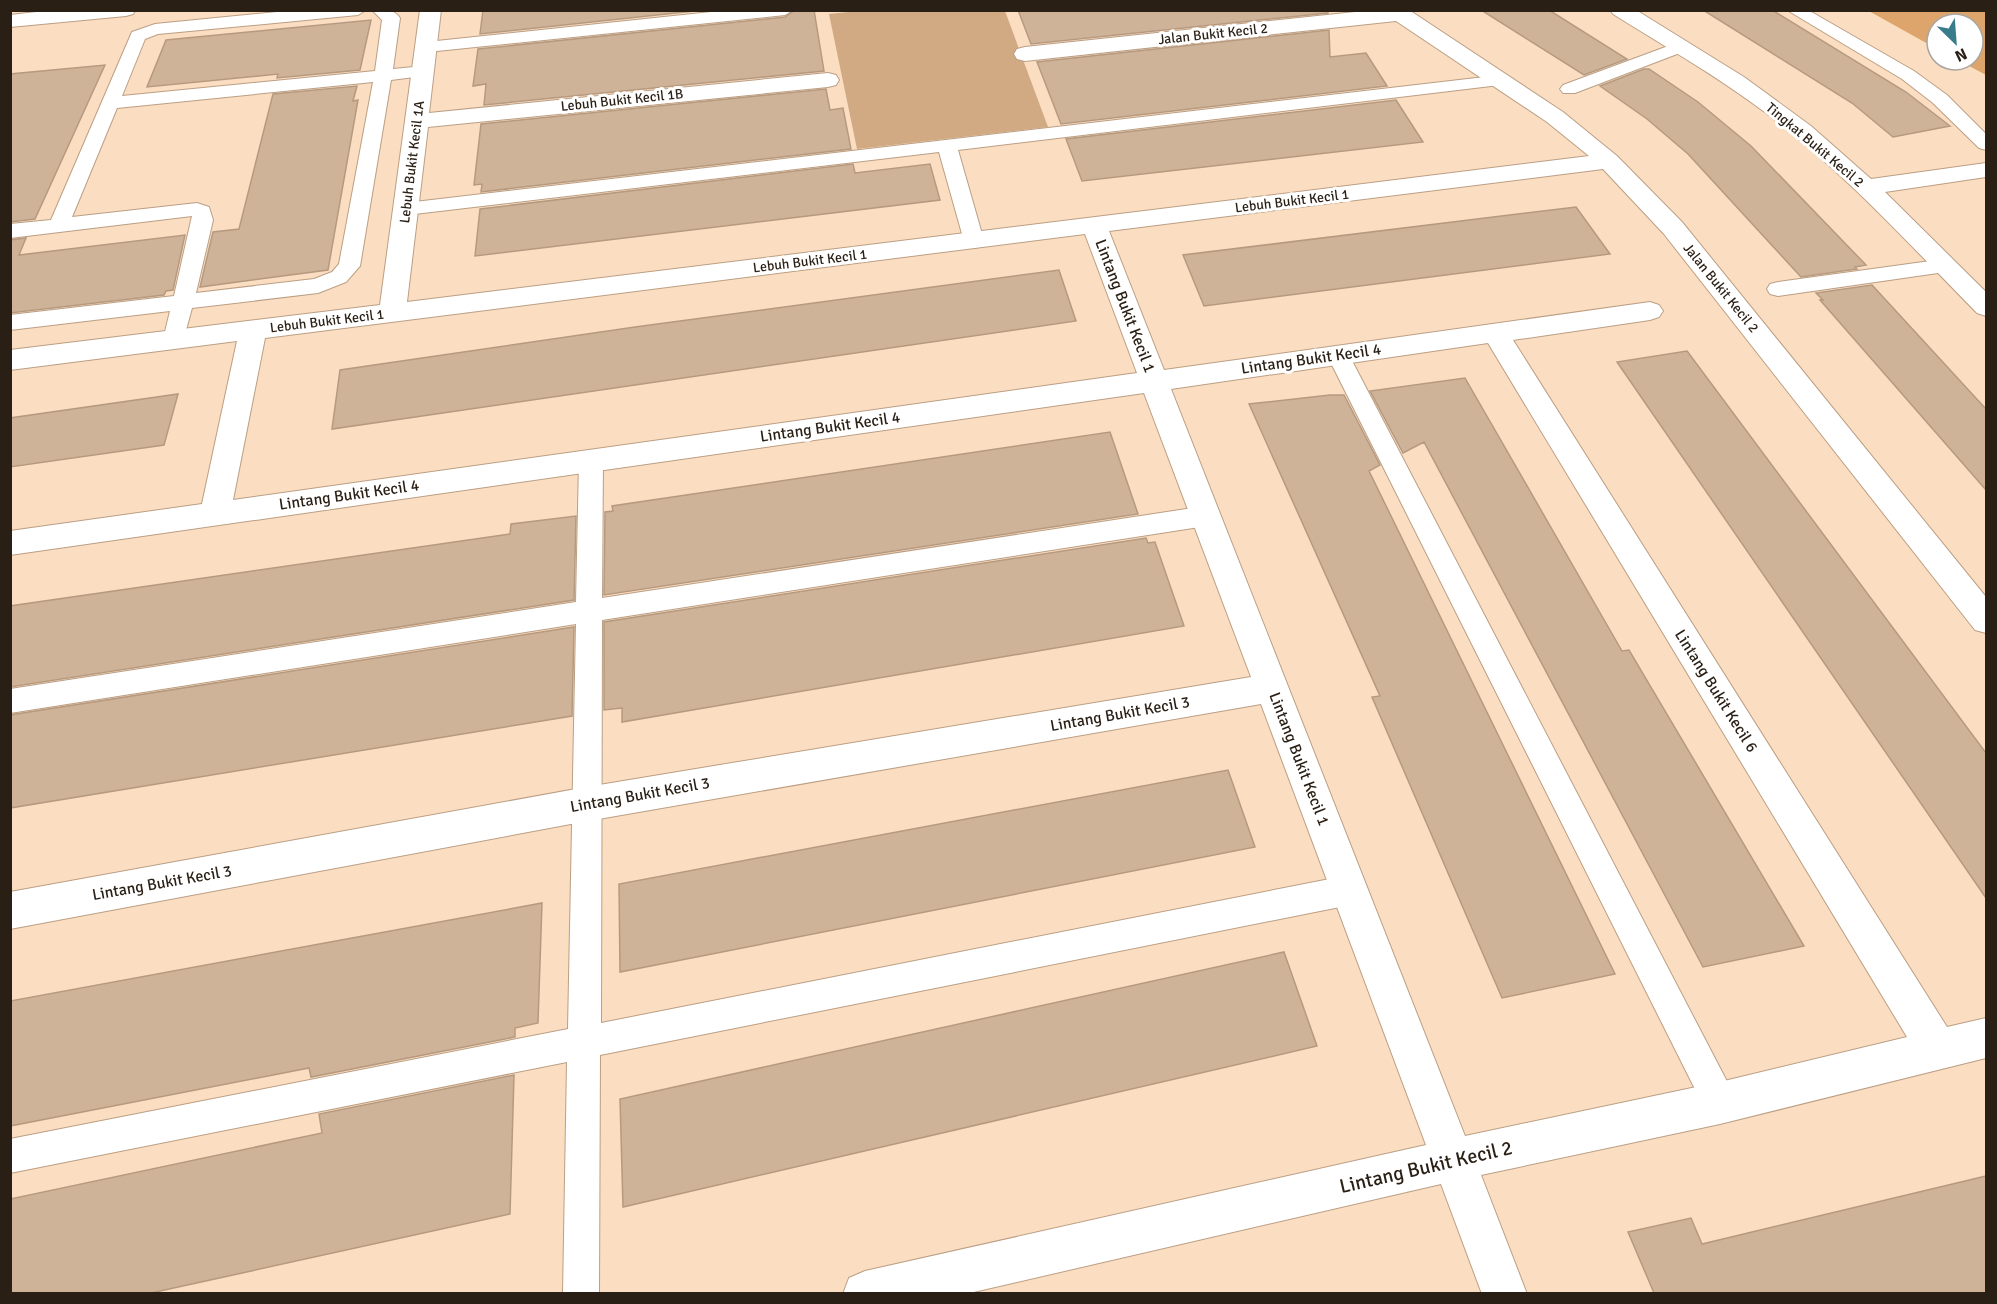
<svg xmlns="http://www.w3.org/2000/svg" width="1997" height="1304" font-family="Signika,sans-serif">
	<rect width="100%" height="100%" fill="#fbddc1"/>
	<path fill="#d1a982" d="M868,10L1005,11L1048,127L857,149L829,14Z"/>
	<path fill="#dda56c" d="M1867,10L1986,11V75L1958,60H1973V24H1937V49Z"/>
	<path fill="#cfb398" stroke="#b69a80" stroke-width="1.5" d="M483,10H704L480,34Z
		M795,10H814L824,71L484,105L486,84L473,86L478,49L785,17Z
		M1018,10H1328V13L1031,44Z
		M1481,10H1549L1627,59L1584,75Z
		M1703,10H1772L1906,92L1950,126L1893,137L1852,103Z
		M371,20L360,70L277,78L278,74L147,87L166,40Z
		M1329,30L1330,57L1366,53L1387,86L1061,124L1037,62Z
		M105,65L35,219L10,222V74Z
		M1644,69H1649L1698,102L1751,146L1866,265L1855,267L1857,269L1801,277L1688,154L1647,119L1600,86Z
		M357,86L353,101L358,100L328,270L200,287L213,232L239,229L273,94Z
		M826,89L830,110L843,108L851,149L481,192L482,184L474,185L481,124Z
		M1396,100L1423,142L1082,181L1066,139Z
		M853,164L855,173L930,164L940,200L475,256L480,209Z
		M1576,207L1610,254L1204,306L1183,255Z
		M185,235L173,290L166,291L164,295L10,313V240L26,238L19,255Z
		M1059,270L1076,321L332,429L340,370L635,327Z
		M1872,285L1986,409V490L1820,300H1823L1816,293Z
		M1687,351L1986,753V898L1617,362Z
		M1465,378L1622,651L1629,650L1804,946L1703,967L1424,442L1403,453L1370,391Z
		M178,394L164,445L10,467V418Z
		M1330,395H1344L1380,465L1369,471L1615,974L1502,998L1372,697L1380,696L1249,404Z
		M1110,432L1138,514L604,595L605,512L613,511L612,506Z
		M576,516L574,600L10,687V606L510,534L511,524Z
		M1146,538L1148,543L1155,542L1184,626L622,722V708L604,710V622Z
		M574,627L572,716L10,808V715Z
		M1228,770L1255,847L620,972L619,884Z
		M542,903L538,1023L515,1028V1037L311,1077L309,1068L10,1126V1001Z
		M1284,952L1317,1046L623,1207L620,1099Z
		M514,1075L510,1214L151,1293H10V1199L322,1133L319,1114Z
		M1986,1176V1293H1654L1628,1232L1691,1218L1702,1244Z"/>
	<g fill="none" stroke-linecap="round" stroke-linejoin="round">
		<g stroke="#bb9f84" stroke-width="2">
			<path id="lane" d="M298,10H366L358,15L158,34L145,39L122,96L375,71L382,20L372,10C383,10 393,8 400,18L393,69L424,66L430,67L433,71L430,75L391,80L360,266L346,282L318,293L192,308L182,345L174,348L166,345L163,340L170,311L10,330V315L174,296L192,216L10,238V224L51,220L132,32L155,24ZM373,82L339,264L332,272L314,279L196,293L213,220L209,207L197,203L72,217L117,108Z
				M730,10H793L785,15L427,52L421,51L418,47L421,43L427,42Z
				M1787,10H1808L1914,71L1947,95L1986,134V150L1979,148L1933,103L1902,79Z
				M1679,42L1685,43L1688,47L1685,51L1575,93H1563L1560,89L1563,85Z
				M1502,75L1508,76L1511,80L1508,84L958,150L984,241L981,246L974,248L967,246L964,241L939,152L406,215L399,214L396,209L399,204L406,203Z
				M1945,259L1952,261L1956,266L1952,271L1778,296L1770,294L1767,289L1770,284L1778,282Z
				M1338,347L1346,349L1349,355L1732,1091L1737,1103L1732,1115L1720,1120L1708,1115L1327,355L1330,349Z
				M591,452L600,455L603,461L602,598L1206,506L1215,509L1218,516L1215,523L1206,526L602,620L601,1023L1350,875L1361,880L1365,890L1361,900L1350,905L600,1055L599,1294H563L567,1062L10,1173V1139L568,1029L576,624L10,713V689L576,602L579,461L582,455Z"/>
		</g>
		<g stroke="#bb9f84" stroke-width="2">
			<path id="street" d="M54,10H136L133,14L126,16L10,27V15Z
				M420,10H441L429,113L828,73L836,75L839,80L836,85L828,87L428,127L407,302L1589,156L1547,122L1396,21L1025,61L1017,59L1014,54L1017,49L1025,47L1374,10H1409L1563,112L1617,156L1682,222L1986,597V633L1975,630L1664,234L1603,169L1109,231L1164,370L1650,302L1659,305L1663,311L1659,317L1650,320L1513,340L1947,1027L1986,1018V1058L1720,1124L1481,1175L1527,1294H1482L1441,1184L965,1294H843L849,1278L865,1271L1426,1145L1261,704L587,821L10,929V892L587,787L1251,677L1144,393L10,555V531L202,504L237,341L10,370V350L380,305ZM1085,234L1137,373L233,500L265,338ZM1488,343L1907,1037L1720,1082L1465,1136L1171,389Z
				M1610,10H1636L1744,77L1811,126L1871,179L1986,163V177L1885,192L1986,292V316L1977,313C1909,244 1843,171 1766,113C1717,76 1664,46 1613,14Z"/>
		</g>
		<use href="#lane" fill="#fff" fill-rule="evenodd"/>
		<use href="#street" fill="#fff" fill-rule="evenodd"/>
	</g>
	<g text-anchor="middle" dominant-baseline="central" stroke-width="6" stroke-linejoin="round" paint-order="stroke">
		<g font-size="14" fill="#2a1f15" stroke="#fff">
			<text transform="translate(1213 34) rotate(-6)">Jalan Bukit Kecil 2</text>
			<text transform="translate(622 100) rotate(-6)">Lebuh Bukit Kecil 1B</text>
			<text transform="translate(1815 145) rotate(40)">Tingkat Bukit Kecil 2</text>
			<text transform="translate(412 162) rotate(-83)">Lebuh Bukit Kecil 1A</text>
			<text transform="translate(1292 201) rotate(-7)">Lebuh Bukit Kecil 1</text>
			<text transform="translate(810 261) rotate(-7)">Lebuh Bukit Kecil 1</text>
			<text transform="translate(1721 288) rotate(51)">Jalan Bukit Kecil 2</text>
			<text transform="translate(327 321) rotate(-7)">Lebuh Bukit Kecil 1</text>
		</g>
		<g font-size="16" fill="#2a1f15" stroke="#fff">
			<text transform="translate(1125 306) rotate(69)">Lintang Bukit Kecil 1</text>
			<text transform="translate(1311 359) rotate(-8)">Lintang Bukit Kecil 4</text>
			<text transform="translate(830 427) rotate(-8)">Lintang Bukit Kecil 4</text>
			<text transform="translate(349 495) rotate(-8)">Lintang Bukit Kecil 4</text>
			<text transform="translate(1716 691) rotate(58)">Lintang Bukit Kecil 6</text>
			<text transform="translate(1120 714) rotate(-10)">Lintang Bukit Kecil 3</text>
			<text transform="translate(1299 759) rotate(69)">Lintang Bukit Kecil 1</text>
			<text transform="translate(640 795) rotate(-10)">Lintang Bukit Kecil 3</text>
			<text transform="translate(162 883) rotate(-10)">Lintang Bukit Kecil 3</text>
		</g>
		<g font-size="20" fill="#2a1f15" stroke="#fff">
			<text transform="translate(1426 1167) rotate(-13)">Lintang Bukit Kecil 2</text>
		</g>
	</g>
	<rect width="1997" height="1304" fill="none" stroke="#2a1f15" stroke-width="24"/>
	<g transform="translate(1955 42) rotate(155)"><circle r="28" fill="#ffffff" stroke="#aaa5a1" stroke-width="1.5"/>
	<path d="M0-4.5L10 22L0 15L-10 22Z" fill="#397c8c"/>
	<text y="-9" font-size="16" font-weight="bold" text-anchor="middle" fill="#2a1f15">N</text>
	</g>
</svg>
